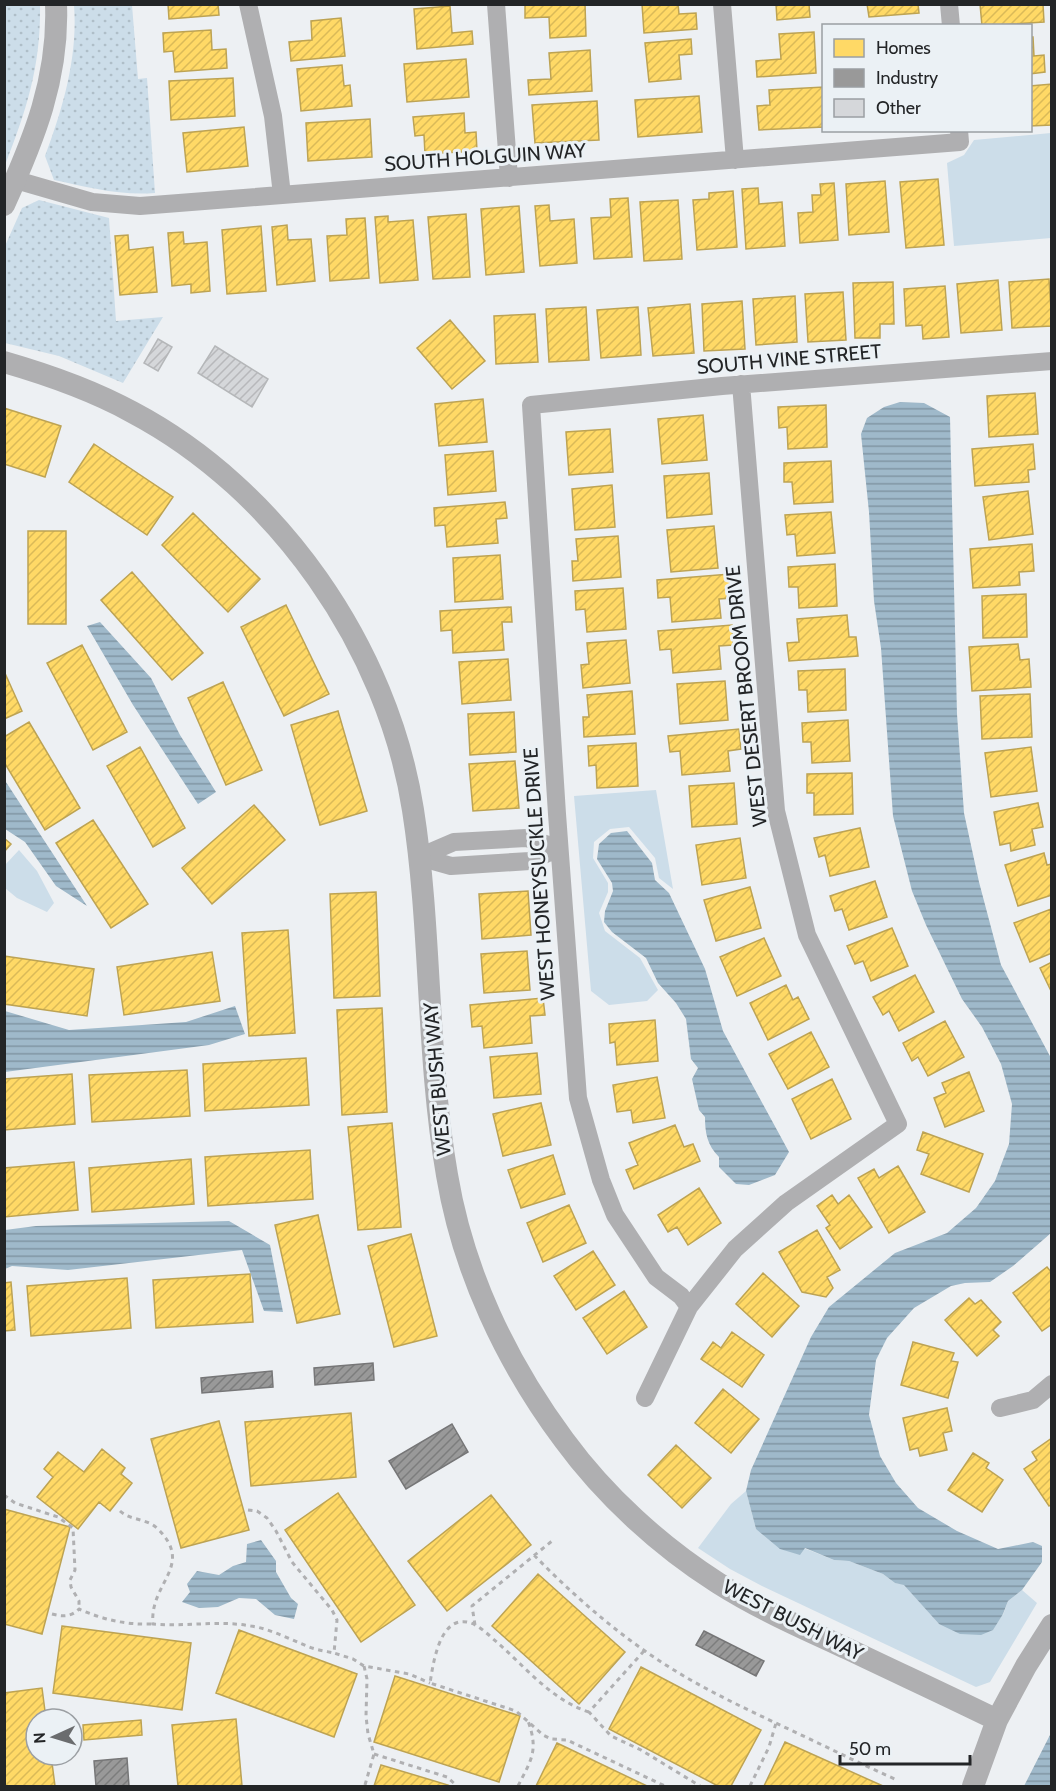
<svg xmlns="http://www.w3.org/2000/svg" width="1056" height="1791" font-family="Cabin,sans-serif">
	<defs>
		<pattern id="grass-dots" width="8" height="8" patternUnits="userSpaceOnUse" patternTransform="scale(1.5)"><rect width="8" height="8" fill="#ccdde9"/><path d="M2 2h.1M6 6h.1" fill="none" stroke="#afbec8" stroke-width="1.8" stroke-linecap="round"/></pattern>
		<pattern id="water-rules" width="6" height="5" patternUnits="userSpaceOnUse" patternTransform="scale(1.5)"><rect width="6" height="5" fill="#9fb9ca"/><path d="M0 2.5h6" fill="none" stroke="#8196a4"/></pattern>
		<pattern id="homes-hatch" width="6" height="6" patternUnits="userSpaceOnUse" patternTransform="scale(1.5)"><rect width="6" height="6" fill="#ffd966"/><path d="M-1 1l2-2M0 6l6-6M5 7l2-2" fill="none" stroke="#daba58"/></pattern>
		<pattern id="industry-hatch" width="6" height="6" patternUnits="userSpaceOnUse" patternTransform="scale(1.5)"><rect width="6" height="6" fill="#999"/><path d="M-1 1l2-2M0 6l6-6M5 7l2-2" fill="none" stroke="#7c7d7d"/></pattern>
		<pattern id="building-hatch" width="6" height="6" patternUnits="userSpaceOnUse" patternTransform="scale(1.5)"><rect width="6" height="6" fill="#d5d7da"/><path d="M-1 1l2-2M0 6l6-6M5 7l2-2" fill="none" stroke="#b7b8bb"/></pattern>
	</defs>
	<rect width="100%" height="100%" fill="#edf0f3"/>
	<path fill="url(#grass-dots)" d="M5,4L40,5C41,65 27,109 5,165Z
		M74,5H132L138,79L147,78L155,193C121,196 87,187 54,180L45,156C63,108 78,57 74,5Z
		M39,200L109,218L116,321L163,317L123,383L59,356L5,343V246L22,208Z"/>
	<path fill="#ccdde9" d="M1051,133V238L954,246L947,163L964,155L974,140Z
		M656,790L673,889L659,878L655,858L629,827L610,829L594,842L593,858L608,883V892L599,913L605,931L640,958L658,990L647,1001L609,1005L591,991L574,796Z
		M19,850L37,871L54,903L47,912L17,898L5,888V865Z
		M746,1491L756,1529L834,1560L849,1561L883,1574L895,1583L904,1584L939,1624L1003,1615L1008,1601L1022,1590L1037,1603L990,1682L976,1687L762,1586L730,1569L698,1548L731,1504Z"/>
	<path fill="url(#water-rules)" d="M900,402L924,403L950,417L957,714L964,813L979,882L1001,965L1051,1058V1233L1013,1266L990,1282L965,1283L951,1286L914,1308L887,1338L876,1360L869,1415L880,1456L896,1483L918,1508L957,1531L998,1549L1033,1542L1042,1546V1562L1022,1590L1008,1601L1003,1614L993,1630L981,1635L960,1634L939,1624L904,1585L895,1583L883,1574L849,1561L834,1560L805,1548L800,1555L780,1549L756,1529L746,1491L751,1470L811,1337L829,1307L895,1253L947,1233L976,1208L995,1181L1009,1144L1012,1104L1001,1064L982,1027L962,999L926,925L912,891L893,816L881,648L874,601L869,512L861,434L867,418L884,407Z
		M100,622L151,678L180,735L216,792L198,804L133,705L87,626Z
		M4,779L87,906L56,886L25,842L5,829Z
		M627,831L652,863L655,880L669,893L705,969L723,1031L789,1152L775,1175L749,1185L736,1184L719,1167V1157C707,1145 705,1133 705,1117L699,1110L692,1079L698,1068L691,1059L686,1019L676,1003L658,983L646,958L612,932L604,922L605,911L613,891L612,883L597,859L599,844L611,833Z
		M235,1006L245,1034L209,1045L5,1072V1011L69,1030L186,1022Z
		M229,1221L270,1245L283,1312L264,1311L242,1250L68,1270L12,1266L5,1269V1230L36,1226Z
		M261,1540L276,1561V1572L291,1598L298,1604L294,1619L275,1615L256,1599L239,1598L218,1607L199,1608L182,1602L190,1592L187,1584L197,1571L219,1575L233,1566L246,1562L247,1544Z
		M1051,1733V1786H1024Z"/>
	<path fill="url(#homes-hatch)" stroke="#bda353" stroke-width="1.5" d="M168,4H218L219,15L169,19Z
		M525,4H585L586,36L550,38L549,17L525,18Z
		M642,4H678L679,14L696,13L697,29L644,33Z
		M776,4H809L810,17L777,20Z
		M867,4H918L919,13L869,17Z
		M980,4H1043L1044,22L982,26Z
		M450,6L452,33L472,31L473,44L417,49L414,9Z
		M341,18L345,56L291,61L289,42L312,40L311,21Z
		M211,30L212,50L226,49L227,68L175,72L173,51L164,52L163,33Z
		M814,32L816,73L757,77L756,61L781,59L779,34Z
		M1030,37H1033L1034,56L1044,55L1045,72L1030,74Z
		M691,39L692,54L679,55L681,79L649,82L645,43Z
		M590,50L592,91L529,95L528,80L551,79L549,53Z
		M466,59L469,97L407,102L404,64Z
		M342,65L344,86L350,85L352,106L301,111L297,69Z
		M233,78L235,116L171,120L169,81Z
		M1052,84V125L1030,126V86Z
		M824,87V127L759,130L757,106L770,105L769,90Z
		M699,96L702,132L638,137L635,100Z
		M597,101L599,140L535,143L532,105Z
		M464,113L465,133L476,132L477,151L425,154L424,135L415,136L413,117Z
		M370,119L372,157L308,161L306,123Z
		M244,127L248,166L187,172L183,133Z
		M938,179L944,245L906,248L900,182Z
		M885,181L889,232L849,235L846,184Z
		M834,183L838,240L800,243L798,213L813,212L812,195H821L820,184Z
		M758,188L759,204L782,202L785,246L746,249L742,189Z
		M733,191L737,247L697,250L693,200L709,199V193Z
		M628,198L632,257L594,259L591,218L611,217L610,199Z
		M678,200L682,259L644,261L640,202Z
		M549,205L550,221L574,219L577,263L540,266L535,206Z
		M519,206L524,272L486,275L481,209Z
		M466,214L470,277L433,279L428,217Z
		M388,216V222L413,220L418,280L380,283L375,217Z
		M365,218L369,278L330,281L327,236L347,235L346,219Z
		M287,225L288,240L311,239L315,281L277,285L272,227Z
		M261,226L266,291L227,294L222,230Z
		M183,232L184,244L207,242L210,291L191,293V284L172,286L168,233Z
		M128,235L129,250L153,247L157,292L120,295L115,236Z
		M1049,279L1052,326L1012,328L1009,282Z
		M998,280L1002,330L961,333L957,284Z
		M893,282L894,324H880V338H855L853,283Z
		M945,286L949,337L923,339L922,325L906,326L904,289Z
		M843,292L846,340L808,342L805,294Z
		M795,296L797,342L756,345L753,299Z
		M742,301L745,349L704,351L702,304Z
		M690,304L694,353L653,356L648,308Z
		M586,307L589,360L549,362L546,309Z
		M638,307L641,355L601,358L597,310Z
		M535,314L538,362L496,364L494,316Z
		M450,320L485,361L452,389L417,348Z
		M1035,393L1038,434L989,437L987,396Z
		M483,399L487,442L439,446L435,404Z
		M826,405L827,447L788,449L787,427L779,428L778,407Z
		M4,408L61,426L45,477L4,464Z
		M703,415L707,460L662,464L658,419Z
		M610,429L613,472L569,475L566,432Z
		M94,444L173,497L147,535L69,482Z
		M1033,444L1035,469L1028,470L1029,482L975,486L972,449Z
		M493,451L496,491L448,495L445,455Z
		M831,461L833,502L794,504L792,482H784V463Z
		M709,473L712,514L667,518L664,476Z
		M612,485L615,527L575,530L572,489Z
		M1028,491L1033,534L989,540L983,497Z
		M505,502L507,518L496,519L498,543L447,547L445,525L435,526L434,508Z
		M831,512L835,553L797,556L795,534L787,535L785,515Z
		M193,513L260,579L228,612L162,545Z
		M714,526L718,568L671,572L667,530Z
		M28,531H66V624H28Z
		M618,536L621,577L573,581L572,561H578L576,539Z
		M1032,544L1034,571L1019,572L1020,585L973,588L970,549Z
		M500,555L503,599L455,602L453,558Z
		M835,564L837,606L799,608L798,587H789L788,567Z
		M132,572L203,653L172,680L101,600Z
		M730,574L732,598L719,599L721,618L672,622L670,597L658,598L657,580Z
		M623,588L626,629L587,632L585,609L576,610L575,591Z
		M1026,594L1027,637L983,638L982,596Z
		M286,605L329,694L284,716L241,627Z
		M511,607L512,622H502L504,650L453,653L452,630L441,631L440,611Z
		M847,615L849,637H856L858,656L789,661L787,643L799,642L797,619Z
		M732,625L733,645L719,646L721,669L673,673L671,649L660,650L658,631Z
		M626,640L630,683L583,688L581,665L589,664L587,643Z
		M1018,644L1020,660L1029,659L1031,687L972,691L969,647Z
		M82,645L127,732L93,750L47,663Z
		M508,659L511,700L462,704L459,662Z
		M845,669L846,710L808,712L807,690H799L798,671Z
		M4,671L22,711L4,719Z
		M725,681L728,720L680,724L677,684Z
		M223,682L262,770L226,785L188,698Z
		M632,691L635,734L584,737L583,717H589L587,695Z
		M1030,694L1032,737L982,739L980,696Z
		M338,711L367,811L320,825L291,725Z
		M514,712L516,752L470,755L468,714Z
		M848,720L850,761L812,763L811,742H803L802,723Z
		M29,722L80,808L45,830L4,762V737Z
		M739,729L741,749L728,751L730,771L682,775L680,751L670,752L668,736Z
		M636,743L638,786L597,788L596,765L589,766L588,746Z
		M140,747L185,828L153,847L107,766Z
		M1031,747L1037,791L991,797L985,753Z
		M515,761L519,808L473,811L469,764Z
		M852,773L853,814L814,815V793H807V774Z
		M734,783L737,824L692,827L689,786Z
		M1038,803L1043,827L1032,829L1035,845L1011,851L1010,843L1000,845L994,812Z
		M254,805L285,840L212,904L182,868Z
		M93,820L148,904L111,928L56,843Z
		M860,828L869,867L830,876L825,855L819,857L814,838Z
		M4,838L11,844L4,852Z
		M740,838L746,878L702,885L696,845Z
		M1044,853L1047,865L1052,864V895L1018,906L1005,865Z
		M875,881L887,917L849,930L842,909L835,911L830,896Z
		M750,887L761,928L716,941L704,900Z
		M528,891L531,935L482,939L479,894Z
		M376,892L380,996L334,998L330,894Z
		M1051,909L1052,953L1030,962L1014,923Z
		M892,928L908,966L871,981L863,961L855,964L847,946Z
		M288,930L295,1033L249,1036L242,933Z
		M764,938L781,976L737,996L720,957Z
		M527,951L530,990L484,993L481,954Z
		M212,952L220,1001L124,1015L117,967Z
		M4,956L94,969L87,1016L4,1004Z
		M1052,962V993L1040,968Z
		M915,975L934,1012L899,1031L889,1011L883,1015L873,997Z
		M786,985L793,1000L798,997L809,1019L768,1040L750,1003Z
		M543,998L545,1015L530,1016L532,1043L484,1048L482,1026L472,1027L470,1005Z
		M382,1008L387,1112L342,1115L337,1010Z
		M655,1020L658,1061L617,1065L615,1042L610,1043L609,1024Z
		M945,1021L964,1057L928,1076L918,1057L912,1061L903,1043Z
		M811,1032L829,1067L788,1089L769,1054Z
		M537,1053L541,1094L494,1098L490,1057Z
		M306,1058L309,1105L205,1111L203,1064Z
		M187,1070L190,1116L92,1122L89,1075Z
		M969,1072L984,1111L945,1127L934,1098L946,1093L942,1083Z
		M72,1074L75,1124L4,1130V1079Z
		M657,1077L665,1118L633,1123L631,1110L617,1112L613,1085Z
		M832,1079L851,1119L811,1139L792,1099Z
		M541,1103L551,1145L503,1156L493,1114Z
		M392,1123L401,1227L358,1230L348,1127Z
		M675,1125L684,1147L693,1144L700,1161L634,1189L626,1170L638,1165L629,1143Z
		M923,1132L983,1154L969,1192L921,1174L929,1154L917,1150Z
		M310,1150L313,1199L208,1206L205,1157Z
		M553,1155L565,1194L521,1208L508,1170Z
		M191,1159L194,1204L92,1212L89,1168Z
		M74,1162L78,1210L4,1217V1168Z
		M898,1166L925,1212L889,1233L858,1178L874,1169L879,1178Z
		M699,1188L721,1223L688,1245L677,1227L668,1232L658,1215Z
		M832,1195L838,1204L849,1195L872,1227L840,1249L826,1228L830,1225L817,1206Z
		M569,1205L586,1243L543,1262L527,1223Z
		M318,1215L340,1314L297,1323L275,1225Z
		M817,1230L840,1270L827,1277L833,1288L826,1297L802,1292L779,1252Z
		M411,1234L437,1336L394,1347L368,1246Z
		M593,1251L615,1285L576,1310L554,1276Z
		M1047,1267L1052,1273V1324L1042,1331L1013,1293Z
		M763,1273L799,1306L772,1337L736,1304Z
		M250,1274L253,1322L156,1328L153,1280Z
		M127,1278L131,1328L31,1336L27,1286Z
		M11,1282L15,1330L4,1331V1283Z
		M624,1291L647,1327L607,1354L583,1318Z
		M969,1298L975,1304L981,1300L1001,1322L993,1330L999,1336L977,1356L945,1320Z
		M732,1332L764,1355L742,1387L701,1359L713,1342L721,1348Z
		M913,1342L954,1353L951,1361L958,1362L948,1398L901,1385Z
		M723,1389L759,1419L731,1453L695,1423Z
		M947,1408L952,1431L943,1433L947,1450L920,1456L918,1448L910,1450L903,1418Z
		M351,1413L356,1477L251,1486L245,1422Z
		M219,1421L249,1530L181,1548L151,1439Z
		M1052,1438V1504L1049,1506L1024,1469L1037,1460L1032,1452Z
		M676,1445L711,1478L682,1508L648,1475Z
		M102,1449L125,1468L121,1474L132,1483L110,1511L99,1502L78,1529L37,1497L53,1477L44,1469L58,1452L84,1472Z
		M973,1453L989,1463L986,1468L1003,1480L982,1512L948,1490Z
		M338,1493L415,1605L361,1642L285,1530Z
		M491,1495L531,1545L447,1611L408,1561Z
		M4,1509L70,1527L42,1634L4,1624Z
		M538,1574L625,1652L579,1704L492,1626Z
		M62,1626L191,1643L182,1710L53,1693Z
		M239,1630L357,1674L334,1737L216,1693Z
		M641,1667L761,1730L731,1786H718L609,1729Z
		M395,1676L520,1716L499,1782L374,1742Z
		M42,1688L46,1719H36V1755H51L55,1786H4V1693Z
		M236,1719L242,1786H178L172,1725Z
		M141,1720L142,1735L84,1740L83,1725Z
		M785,1742L883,1786H764Z
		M557,1743L647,1786H536Z
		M381,1765L448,1785L447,1786H374Z"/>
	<path fill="url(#industry-hatch)" stroke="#767677" stroke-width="1.5" d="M373,1363L374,1380L315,1385L314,1368Z
		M272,1371L273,1387L202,1393L201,1378Z
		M452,1424L468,1452L406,1489L389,1461Z
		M704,1631L764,1661L756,1676L696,1645Z
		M127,1758L129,1786H96L94,1761Z"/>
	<path fill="url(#building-hatch)" stroke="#b5b7b9" stroke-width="1.5" d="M158,339L172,347L158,371L144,363Z
		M215,346L268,379L252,407L198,373Z"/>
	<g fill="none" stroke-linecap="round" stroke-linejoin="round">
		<path stroke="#b0b0b2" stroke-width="3" stroke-dasharray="4.5 4.5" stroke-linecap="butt" d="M4,1495L15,1503L58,1517L73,1528L75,1570L70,1580L71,1587L79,1601V1609
			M248,1510L257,1511L267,1518L276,1531L292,1562L332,1610L337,1620L334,1653L353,1659L364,1666
			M120,1511C131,1521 147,1518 158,1529C195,1566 149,1583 153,1624C186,1627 219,1620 251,1626C271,1629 289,1639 307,1646C316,1650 325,1651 334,1653
			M534,1555C568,1590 605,1623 645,1651C693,1685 744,1708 797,1733C831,1749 863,1765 897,1780
			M52,1614C63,1617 71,1617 79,1609C104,1620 126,1625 153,1624
			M475,1625L472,1606L552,1541
			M644,1651L589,1712L611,1736L641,1750L700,1786
			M589,1712C553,1701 526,1668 498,1643C489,1636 479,1624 467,1622C439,1617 433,1665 430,1683L516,1711L543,1735L551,1739L567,1740L665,1786
			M374,1754L447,1777L457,1786
			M365,1785L374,1754L368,1734L366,1716L367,1679L364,1666L409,1674L430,1683
			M518,1786C531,1760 539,1751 528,1721
			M750,1786L769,1747L776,1723"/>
		<path stroke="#afafb1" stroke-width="18" d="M248,4L273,116L282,195
			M496,4L509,178
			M722,4L735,160
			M949,4L951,26
			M16,180L92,202L140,206L960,142L959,130
			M419,857L454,842L526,838L559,848
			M419,857L451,866L530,861L559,848
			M689,1307L681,1296L656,1277L615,1215L601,1180L578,1098L557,814L531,405L722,386L1052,361
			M645,1398L689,1307L735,1249L786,1203L898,1124L807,935L776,811L741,384
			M1000,1408L1033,1400L1052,1384"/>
		<path stroke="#afafb1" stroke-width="22" d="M4,205C34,139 59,78 56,4
			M4,362C49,375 92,390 132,412C278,489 388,648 413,810C432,931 426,1054 447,1175C463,1271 506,1362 564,1440C605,1496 660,1546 718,1583C759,1609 804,1629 848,1649C898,1673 948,1696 997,1720
			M973,1786L997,1720L1026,1666L1052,1625"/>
	</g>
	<g text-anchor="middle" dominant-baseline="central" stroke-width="6" stroke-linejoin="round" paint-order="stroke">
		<g font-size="20" fill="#232527" stroke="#ebf1f5">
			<text transform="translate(485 157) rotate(-4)">SOUTH HOLGUIN WAY</text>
			<text transform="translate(789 359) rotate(-5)">SOUTH VINE STREET</text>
			<text transform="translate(746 696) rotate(-96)">WEST DESERT BROOM DRIVE</text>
			<text transform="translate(539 874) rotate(-94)">WEST HONEYSUCKLE DRIVE</text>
			<text transform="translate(437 1079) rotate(-95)">WEST BUSH WAY</text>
			<text transform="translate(793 1620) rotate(27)">WEST BUSH WAY</text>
		</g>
	</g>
	<rect width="1056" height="1791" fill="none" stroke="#232527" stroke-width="12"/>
	<rect x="822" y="24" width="210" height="108" fill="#ebf1f5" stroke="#9b9fa3" stroke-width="1.5"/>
	<rect x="834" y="39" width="30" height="18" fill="#ffd966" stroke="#9b9fa3" stroke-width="1.5"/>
	<text x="876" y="54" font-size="18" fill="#232527">Homes</text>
	<rect x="834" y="69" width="30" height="18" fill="#999999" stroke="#9b9fa3" stroke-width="1.5"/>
	<text x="876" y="84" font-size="18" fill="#232527">Industry</text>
	<rect x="834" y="99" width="30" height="18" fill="#d5d7da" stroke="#9b9fa3" stroke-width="1.5"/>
	<text x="876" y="114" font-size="18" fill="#232527">Other</text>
	<g transform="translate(54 1737) rotate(266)"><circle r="28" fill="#ebf1f5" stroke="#9b9fa3" stroke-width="1.5"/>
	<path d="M0-4.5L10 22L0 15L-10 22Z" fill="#6a6c6e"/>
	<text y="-9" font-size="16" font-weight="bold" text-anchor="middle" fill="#232527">N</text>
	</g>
	<path d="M840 1755v9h130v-9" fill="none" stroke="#232527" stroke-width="3"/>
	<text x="849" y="1755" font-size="18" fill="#232527" stroke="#ebf1f5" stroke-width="4.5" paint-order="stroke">50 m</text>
</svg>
